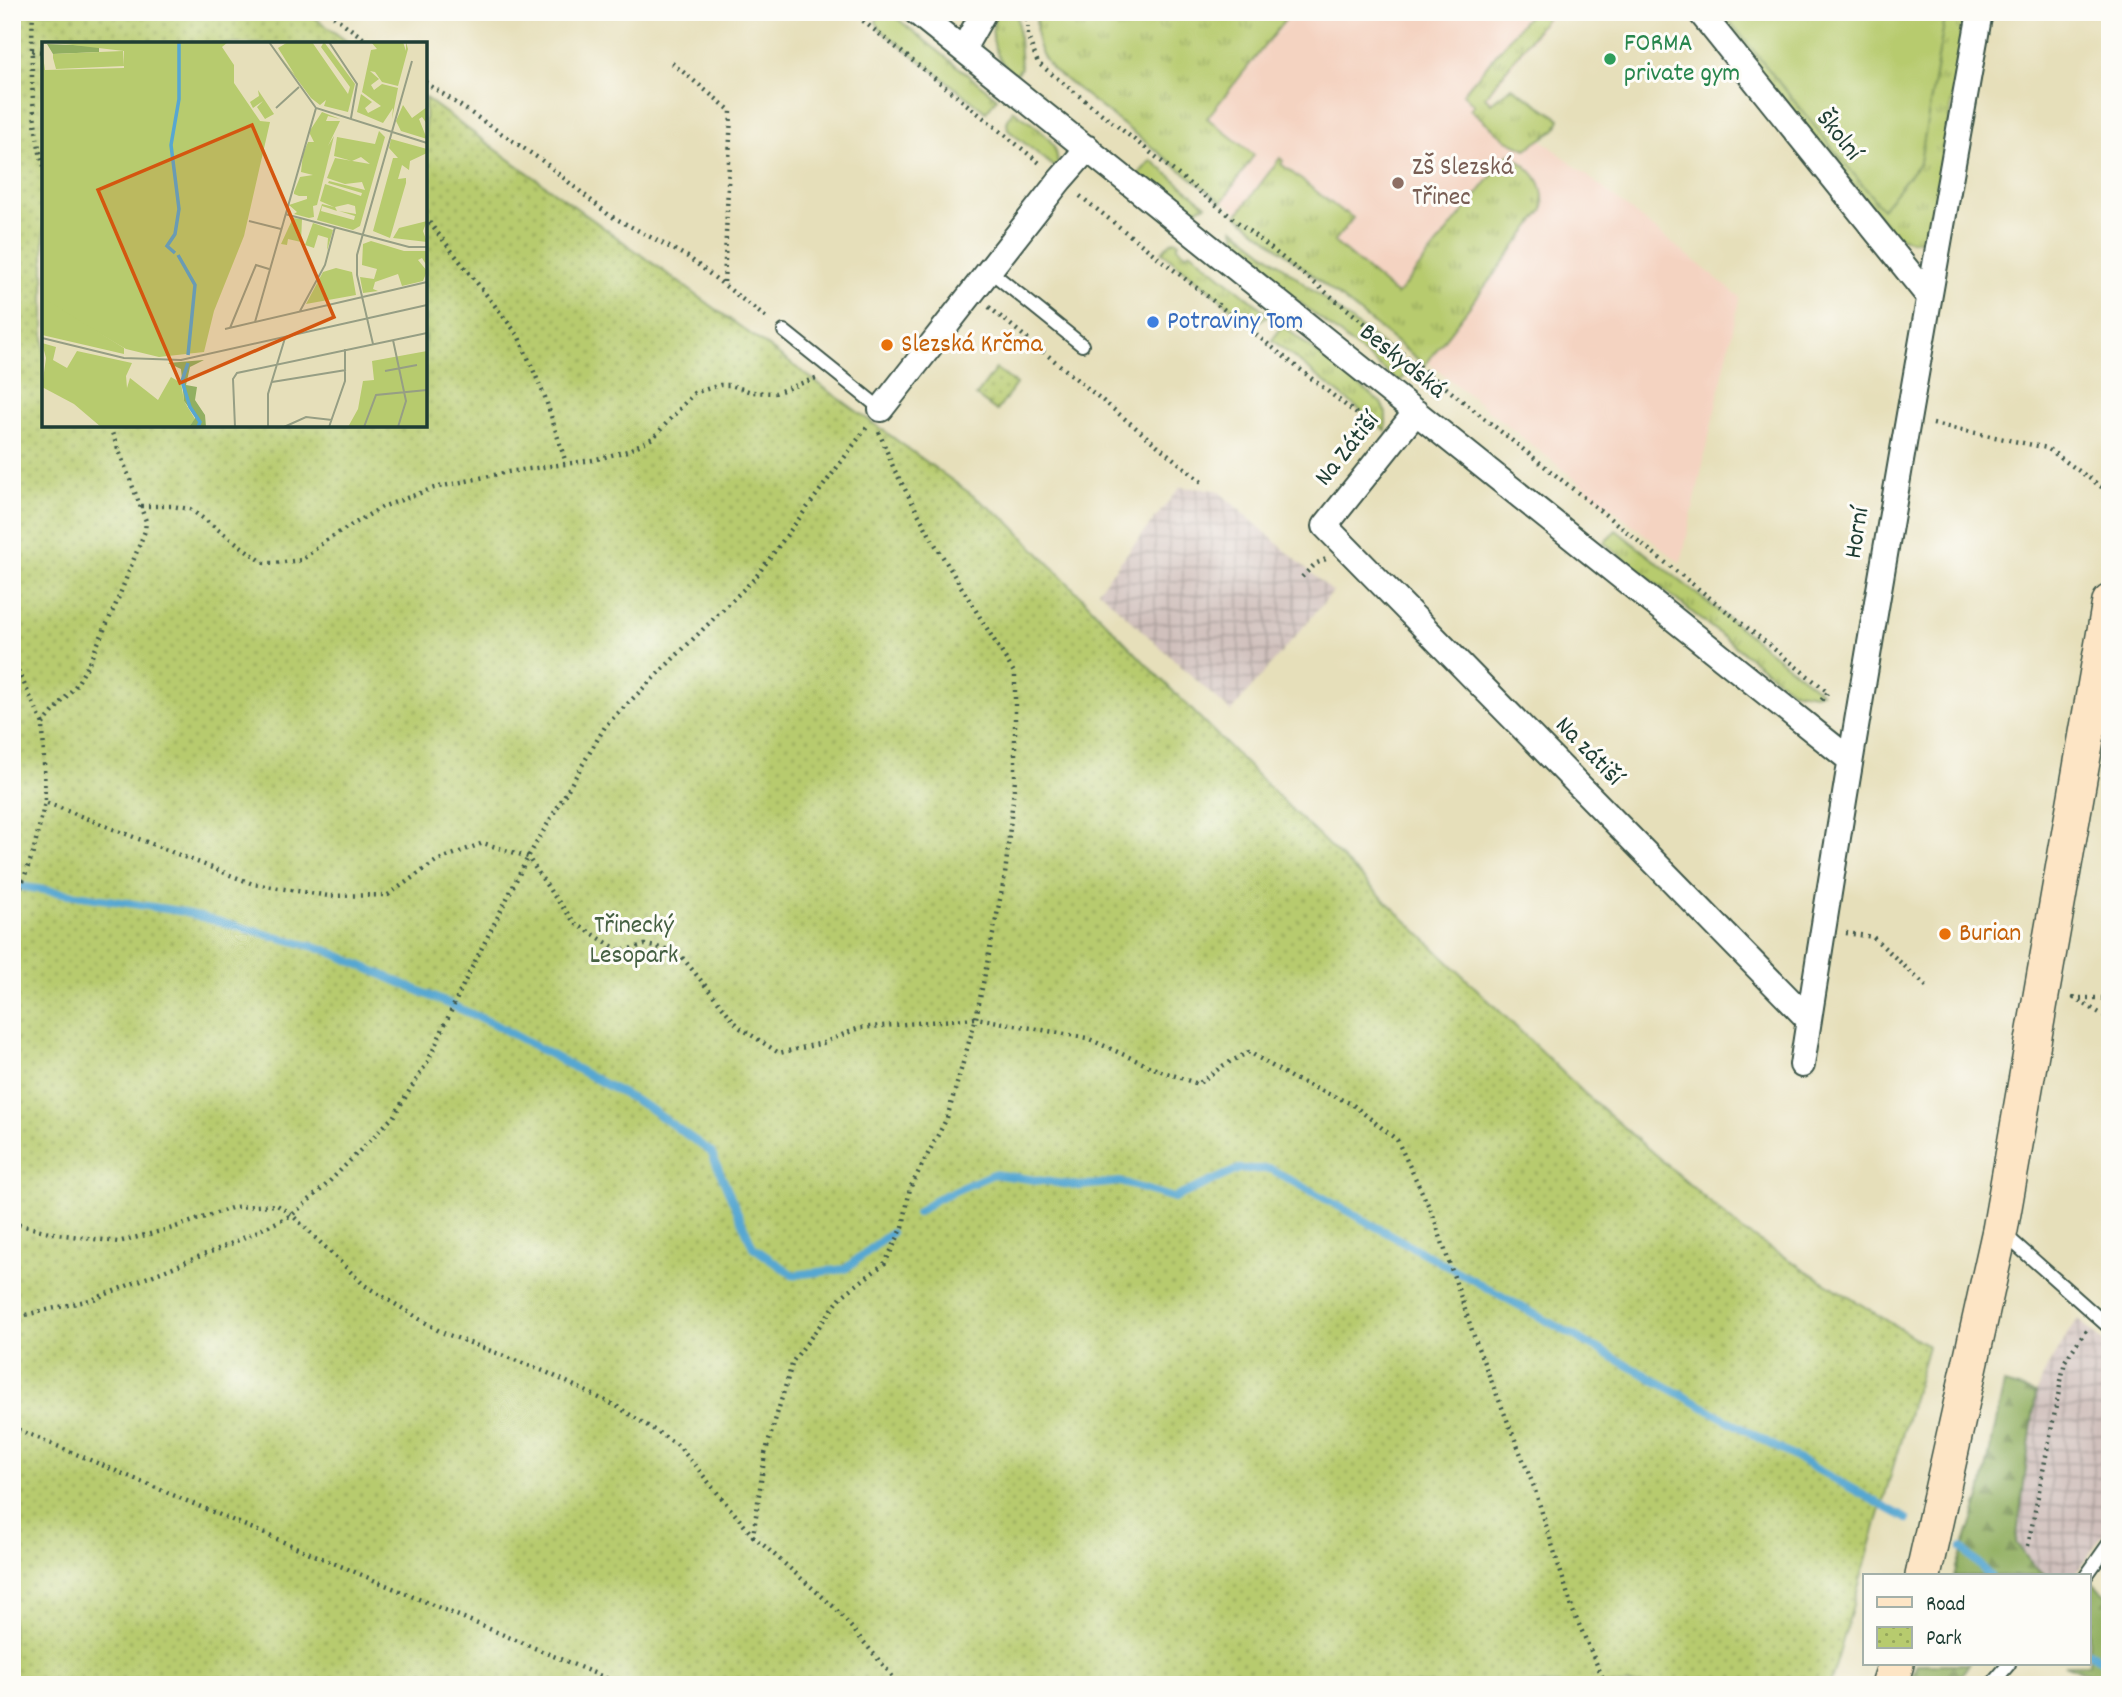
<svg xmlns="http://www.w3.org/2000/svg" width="2122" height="1697" font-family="Dekko,sans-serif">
	<defs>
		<pattern id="industrial-grid" width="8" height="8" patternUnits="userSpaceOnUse" patternTransform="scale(1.75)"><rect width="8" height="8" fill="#d0c0bc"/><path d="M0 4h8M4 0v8" fill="none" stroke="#a89d9a"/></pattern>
		<pattern id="grass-tufts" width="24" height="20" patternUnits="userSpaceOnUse" patternTransform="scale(1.75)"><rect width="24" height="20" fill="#b7cb6e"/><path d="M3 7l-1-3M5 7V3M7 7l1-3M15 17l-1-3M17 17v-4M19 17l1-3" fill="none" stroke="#94a65b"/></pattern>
		<pattern id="forest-firs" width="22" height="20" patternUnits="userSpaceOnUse" patternTransform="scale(1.75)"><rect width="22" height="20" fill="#91af61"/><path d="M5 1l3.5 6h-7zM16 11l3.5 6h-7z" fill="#769051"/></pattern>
		<pattern id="park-dots" width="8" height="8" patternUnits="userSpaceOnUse" patternTransform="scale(1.75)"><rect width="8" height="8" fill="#b7cb6e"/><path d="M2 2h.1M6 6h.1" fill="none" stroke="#94a65b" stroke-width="1.8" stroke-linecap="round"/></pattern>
	</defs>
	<rect width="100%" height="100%" fill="#fdfcf7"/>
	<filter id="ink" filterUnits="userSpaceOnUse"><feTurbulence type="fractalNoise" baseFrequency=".0143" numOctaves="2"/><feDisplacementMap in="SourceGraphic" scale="14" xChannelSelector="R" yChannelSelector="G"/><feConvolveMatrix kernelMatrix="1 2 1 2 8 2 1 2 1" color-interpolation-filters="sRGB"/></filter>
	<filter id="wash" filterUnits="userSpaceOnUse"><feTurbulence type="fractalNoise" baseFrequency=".00686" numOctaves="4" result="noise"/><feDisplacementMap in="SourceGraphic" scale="28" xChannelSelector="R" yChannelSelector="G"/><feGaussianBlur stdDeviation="1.57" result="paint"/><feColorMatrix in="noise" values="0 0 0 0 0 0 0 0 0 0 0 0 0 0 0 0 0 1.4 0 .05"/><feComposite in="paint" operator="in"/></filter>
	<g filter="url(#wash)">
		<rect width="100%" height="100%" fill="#e6dfba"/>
		<path fill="#f4d3c1" d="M1056,12H1554L1488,97L1740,297L1681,563L1052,65Z"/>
		<path fill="url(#industrial-grid)" d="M1180,487L1217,490L1333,592L1231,712L1098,590Z
			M2078,1319L2110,1349V1525L2074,1576H2046L2034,1567L2016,1543L2036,1393L2048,1365Z"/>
		<path fill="url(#grass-tufts)" stroke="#6b8451" stroke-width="2" d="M879,12H889L997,98L986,112L880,29L876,22Z
			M997,12H1017L1021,68L1015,75C995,62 987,33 997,12Z
			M1036,12H1286L1289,15L1207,118L1254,155L1222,202L1052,69C1034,46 1037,40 1036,12Z
			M1531,12H1551L1485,97L1491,103L1512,87L1560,119L1556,129L1526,149L1507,140L1470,109L1474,105L1463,94Z
			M1712,12H1967L1934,210C1927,238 1927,248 1895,236Z
			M1013,110C1033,126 1062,139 1057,169L1008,130L1007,122Z
			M1509,154C1532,170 1546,179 1543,210L1425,365L1237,215L1280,158L1283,161L1281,164L1344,213L1345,212L1353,218L1334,242L1397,295Z
			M1151,160L1206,205L1188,213L1138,175Z
			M1234,228L1412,369L1399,382L1247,260L1238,250Z
			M1175,240L1179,243L1177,247L1186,254L1190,251L1266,312L1267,316L1253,325L1162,252L1170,243Z
			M1283,326L1381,403L1386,413V431L1272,340Z
			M1616,530L1821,692L1815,694L1791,690L1604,543Z"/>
		<path fill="url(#forest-firs)" stroke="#58764a" stroke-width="2" d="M2004,1384L2036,1393L2016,1543L2034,1567L2046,1576H1954L1980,1498Z
			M2089,1579L2110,1598V1682L2064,1664H2089Z
			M1917,1664H1969L1954,1685H1908Z"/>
		<path fill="url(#park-dots)" stroke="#6b8451" stroke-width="2" d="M12,12H307L350,44H44V425H425V98L1008,521L1152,670L1294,812L1584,1093L1744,1232L1928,1346L1830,1685H12Z
			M996,369L1016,384L997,411L976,396Z"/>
		<path fill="#b7cb6e" stroke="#6b8451" stroke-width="2" d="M1722,12H1946L1920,162L1882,209Z"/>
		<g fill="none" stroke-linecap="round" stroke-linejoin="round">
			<path stroke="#57a7d1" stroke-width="8" d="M12,885L179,911L326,950L492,1023L649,1108L711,1152L753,1247L793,1275L845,1269L891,1233
				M917,1213L936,1199L993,1174L1079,1186L1120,1182L1174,1198L1239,1169H1271L1907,1519
				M1962,1548L1990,1576
				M2089,1653L2110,1665"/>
		</g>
	</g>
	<g filter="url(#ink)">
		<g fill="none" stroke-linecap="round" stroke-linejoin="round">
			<g stroke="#3d5548" stroke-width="16">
				<path id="service" d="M990,271L1082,345
					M784,331L881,409
					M2003,1233L2110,1328
					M2086,1576L2110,1542
					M1991,1685L2009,1664"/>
			</g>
			<g stroke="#3d5548" stroke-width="28">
				<path id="minor" d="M916,12L1850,760
					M1700,12L1929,297
					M963,49L984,12
					M881,409L1060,180L1088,148
					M1416,412L1325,526L1809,1020
					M1802,1065C1856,713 1917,363 1980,12"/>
			</g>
			<g stroke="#3d5548" stroke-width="38">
				<path id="secondary" d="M1923,1576L2000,1230L2110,602
					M1889,1685L1896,1664"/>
			</g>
			<path stroke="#3d5548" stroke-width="4.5" stroke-dasharray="2 5" stroke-linecap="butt" d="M33,12C31,62 30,120 44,168
				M328,12L371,44
				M852,12L1041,164
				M1027,12L1028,37L1038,63L1828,692L1819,703
				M32,51L44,52
				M672,63L731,111L724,285
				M425,82L544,162L609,215L688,257L769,320
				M1080,196L1372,426
				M425,217L518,335L545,397L566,463
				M989,307L1203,483
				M1933,424L2047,448L2110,493
				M879,432L894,469L933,541L1015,674V779L1005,875L976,1018L1087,1038L1153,1068L1198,1084L1224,1065L1249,1052L1292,1078L1352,1104L1397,1140L1433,1215L1478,1348L1534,1487L1573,1611L1606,1685
				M141,506H171L190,509L264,563H275L302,560L325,541L382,507L434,488L508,472L593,460L627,451L653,438L694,393L720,385H731L751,392L775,393L816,378
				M1302,577L1315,564L1326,559
				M12,658L43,724L45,802L33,853L12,911
				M43,724L77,684L88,665L116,604L145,531L146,521L109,425
				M1846,933L1873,937L1927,987
				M2110,998H2074L2110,1019
				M12,1223L57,1234L118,1242L173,1228L234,1207L277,1205L292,1215L364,1285L441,1332L546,1372L618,1407L678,1445L753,1536L765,1454L793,1361L842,1296L885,1263L903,1227L910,1188L947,1118L976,1018L859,1028L823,1043L779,1053L739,1027L677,951L645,945L620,951L575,923L551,892L528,857L483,843L436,861L388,895L329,896L253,884L45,802
				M12,1318L94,1299L228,1245L292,1215L323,1188L393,1117L428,1061L464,983L528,857L606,725L755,578L867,427
				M12,1427L622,1685
				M753,1536L835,1608L900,1685
				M2028,1546L2065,1361L2086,1330"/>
			<use href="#service" stroke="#fff" stroke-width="12"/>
			<use href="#minor" stroke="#fff" stroke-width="24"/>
			<use href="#secondary" stroke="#fde5c5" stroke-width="35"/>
		</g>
	</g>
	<circle fill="#2e9e5b" stroke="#fdfcf7" stroke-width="2.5" cx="1610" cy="59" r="7"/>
	<circle fill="#8d6e63" stroke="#fdfcf7" stroke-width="2.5" cx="1398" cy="183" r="7"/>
	<circle fill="#3f7fe0" stroke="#fdfcf7" stroke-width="2.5" cx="1153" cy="322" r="7"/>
	<g fill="#e8710a" stroke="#fdfcf7" stroke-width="2.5">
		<circle cx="887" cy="345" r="7"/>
		<circle cx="1945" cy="934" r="7"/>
	</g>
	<g text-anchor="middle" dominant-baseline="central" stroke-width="6" stroke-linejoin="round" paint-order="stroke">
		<g font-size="26" fill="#27864d" stroke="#fdfcf7" text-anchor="start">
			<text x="1624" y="44">FORMA<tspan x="1624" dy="30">private gym</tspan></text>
		</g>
		<g font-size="26" fill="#1f3d34" stroke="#fdfcf7">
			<text transform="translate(1838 136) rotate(51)">Školní</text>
			<text transform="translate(1402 362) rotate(39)">Beskydská</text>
			<text transform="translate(1348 450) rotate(-51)">Na Zátiší</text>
			<text transform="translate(1858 533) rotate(-81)">Horní</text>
			<text transform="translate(1588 752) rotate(46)">Na zátiší</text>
		</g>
		<g font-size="26" fill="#785e54" stroke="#fdfcf7" text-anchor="start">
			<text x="1412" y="168">ZŠ Slezská<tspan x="1412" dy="30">Třinec</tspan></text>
		</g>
		<g font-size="26" fill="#366cbe" stroke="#fdfcf7" text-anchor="start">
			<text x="1167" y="322">Potraviny Tom</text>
		</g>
		<g font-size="26" fill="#c56008" stroke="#fdfcf7" text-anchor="start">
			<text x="901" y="345">Slezská Krčma</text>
			<text x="1959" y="934">Burian</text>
		</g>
		<g font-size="26" fill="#456042" stroke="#fdfcf7">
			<text x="634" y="926">Třinecký<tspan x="634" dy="30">Lesopark</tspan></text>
		</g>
	</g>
	<g transform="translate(42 42)">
		<rect width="385" height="385" fill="#e6dfba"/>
		<path d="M246,0H270L306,52L308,45L279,5L282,0L313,42L306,70L282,64L284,58L278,63L269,56L234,9L253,33L236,6ZM329,0H361L364,9V0L366,7L356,44L340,40L333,30L328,29L337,37L329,43L332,48L340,42L356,46L350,77L351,66L341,81L315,70L319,52L330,60L323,66L326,71L339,64L320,50L329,8L335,7ZM361,63L370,76L385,65V82L380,75L377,77L385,97L359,89L354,79ZM280,70L298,77L286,74L284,79H298L286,104L292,94L275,163L271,164L272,175L267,176L252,172L255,170L247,163L265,157V154H257L252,152V150L258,135L271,133L259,130L261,112L266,100H272L267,90ZM337,89L343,95L318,184L311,188L275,178L280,162L292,165L278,159L283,142L319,154L320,151L286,141L287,139L323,148L320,140L303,142L285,136L293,116L328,122L319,115L310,119L292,114L295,95L333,102ZM306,162L313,164L314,172L297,169L313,174L312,178L279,169L280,164L295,169L293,165ZM349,97L385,107V111L368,119L367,128L360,123L356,137L364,136V141L348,196L331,189L351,116H356L347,106ZM251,176L260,177L259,200L246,197L245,203L239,202ZM385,179L381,189L385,200L351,196L357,186ZM271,181L291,188L285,209L286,196L276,193L272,206L263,203ZM329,199L362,209H385V224L380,216L376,218L385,229L381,239L360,244L356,232L333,240L331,247L336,249L321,251L318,235L332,237L335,227L320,223L321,202ZM0,301L14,305L11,318L25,326L35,309L90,321L84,334L85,346L88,336L116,358L129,335L139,341L142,359L153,377L147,385H59L32,362L0,345L4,316ZM385,309V385H306L316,367L321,339L332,338L330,319Z" fill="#b7cb6e" fill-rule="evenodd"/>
		<path d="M5,2L57,4V10L11,12ZM162,318L148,325L144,343L155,345L153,358L163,373L164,385H147L154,375L142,359L139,327L126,321Z" fill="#91af61"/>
		<path d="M5,0H186L180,5L192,23V41L218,79L228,80L202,194L172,269L162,310L117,315L84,307L0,258V7L3,28L82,26V9Z" fill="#b7cb6e"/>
		<path d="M81,9L82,24L14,27L11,16V12ZM216,48L232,72L223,77L215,65L221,59L211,66L208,60L217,54ZM294,226L310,230L314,253L264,262L281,230ZM1,256L82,306V312L0,293Z" fill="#b7cb6e"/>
		<path fill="none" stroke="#57a7d1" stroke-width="3.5" d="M133,211L125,204L133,192L137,167L129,103L137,57V0M136,213L153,243L146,313M146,321L140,339L148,365L158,380L156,385"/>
		<path fill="none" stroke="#969e84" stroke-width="2" d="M227,0L274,66L385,101M287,0L315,42L309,76M234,66L257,45M243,172L367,205H385M207,179L239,187M258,269L283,223L293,185M213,280L274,66M188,286L214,223L227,227M183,287L385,240M0,296L82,316L139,318L385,263M351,298L364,359L356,385M331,302L315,233V213L370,19M343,329L375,323M230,340L304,328M193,385L191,337L195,331L385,291M226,385V352L243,296M242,385L264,375L290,378M287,385L303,339V307M322,385L334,353L385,348"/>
		<path fill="#d45610" fill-opacity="0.15" stroke="#d45610" stroke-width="3.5" d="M210,83L292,275L138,341L56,148Z"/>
		<rect width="385" height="385" fill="none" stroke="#1f3d34" stroke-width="3.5"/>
	</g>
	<rect width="2122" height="1697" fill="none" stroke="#fdfcf7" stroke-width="42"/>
	<rect x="1863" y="1574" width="228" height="91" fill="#fdfcf7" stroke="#a4b0a9" stroke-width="2"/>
	<rect x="1877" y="1597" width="35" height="10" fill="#fde5c5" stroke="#a4b0a9" stroke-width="2"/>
	<text x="1926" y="1610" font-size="21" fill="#1f3d34">Road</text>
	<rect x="1877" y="1627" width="35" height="21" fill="url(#park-dots)" stroke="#a4b0a9" stroke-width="2"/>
	<text x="1926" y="1644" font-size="21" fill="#1f3d34">Park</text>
</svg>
